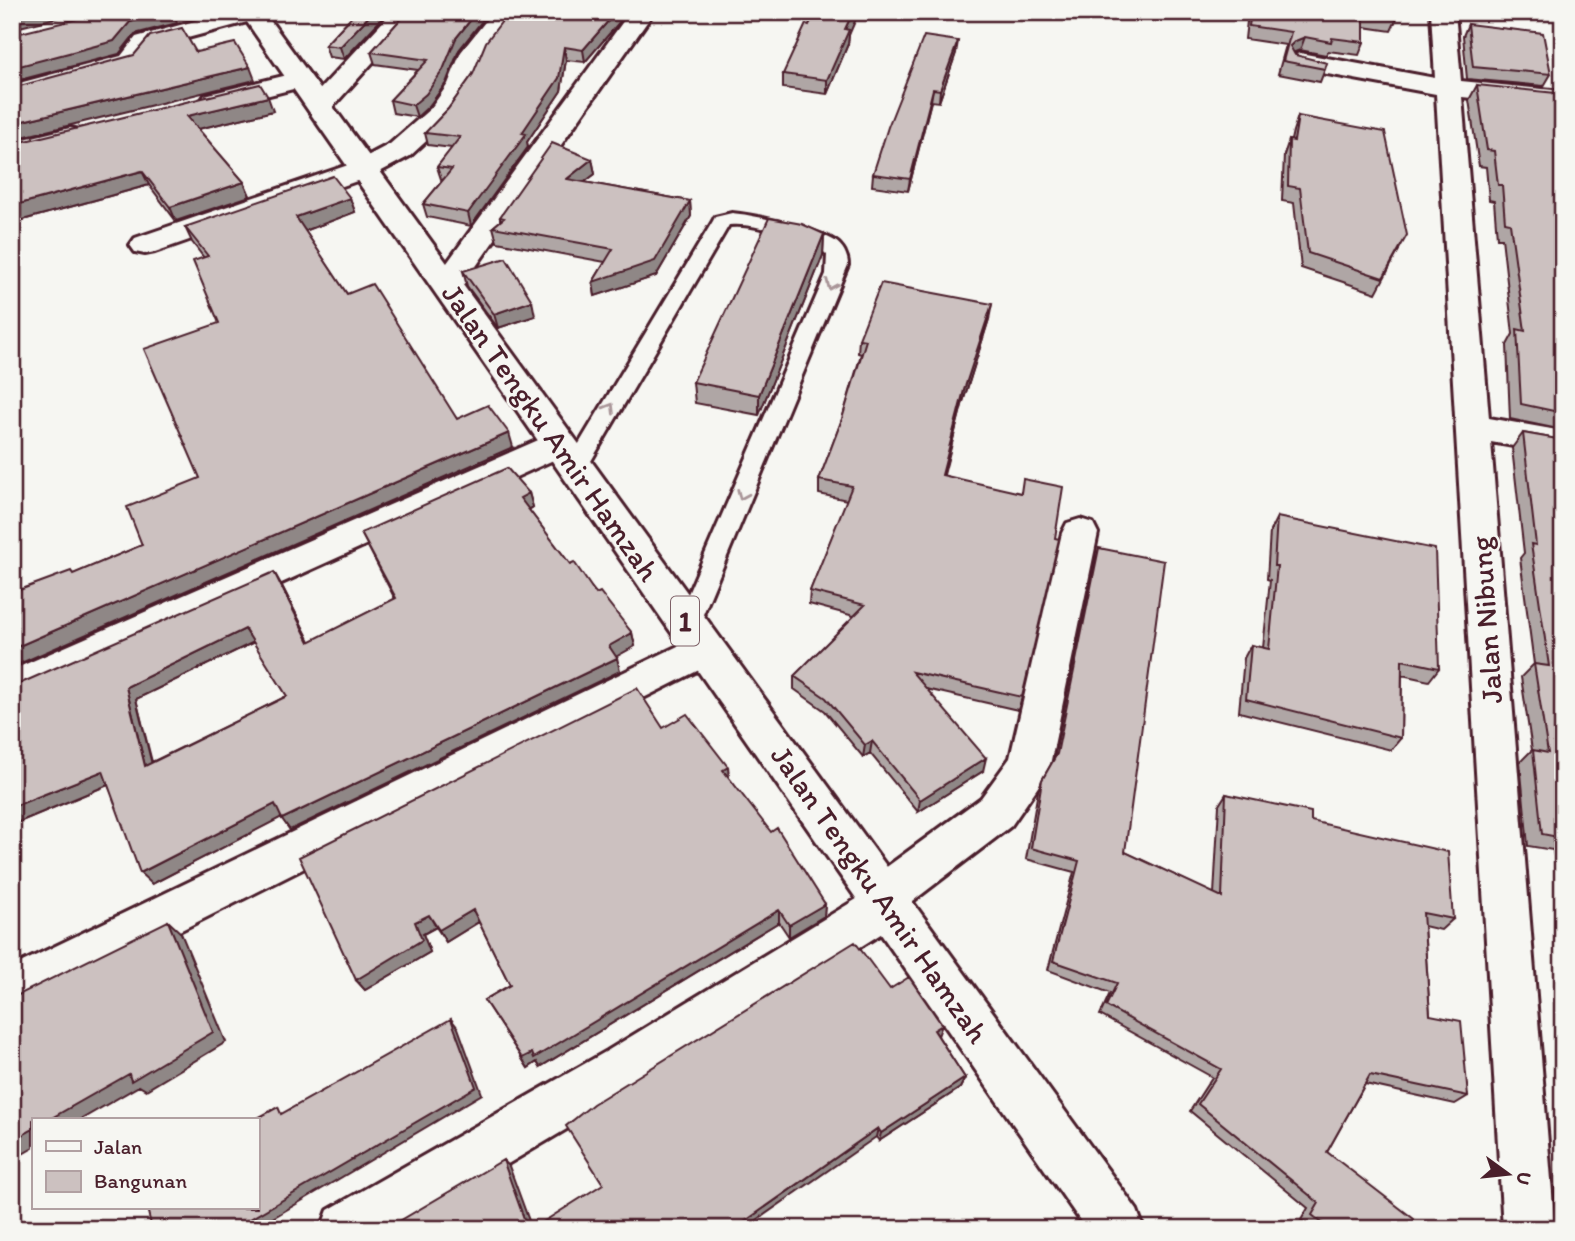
<svg xmlns="http://www.w3.org/2000/svg" width="1575" height="1241" font-family="Itim,sans-serif">
	<rect width="100%" height="100%" fill="#f6f6f2"/>
	<filter id="ink" filterUnits="userSpaceOnUse"><feTurbulence type="fractalNoise" baseFrequency=".0143" numOctaves="2"/><feDisplacementMap in="SourceGraphic" scale="14" xChannelSelector="R" yChannelSelector="G"/><feConvolveMatrix kernelMatrix="1 2 1 2 8 2 1 2 1" color-interpolation-filters="sRGB"/></filter>
	<g filter="url(#ink)">
		<g fill="none" stroke-linecap="round" stroke-linejoin="round">
			<g stroke="#4a1f2b" stroke-width="6">
				<path id="service" d="M732,213C756,215 815,229 835,241C843,246 848,256 848,265L699,624L696,631L687,634L678,631L675,624L826,274L827,255L821,249C792,239 760,222 729,225L584,473L576,475L568,473L565,467L713,221L715,217Z"/>
			</g>
			<g stroke="#4a1f2b" stroke-width="6">
				<path id="minor" d="M228,12L265,13L262,18L154,47L139,66L12,101V85L121,56L136,37Z
					M392,12H418L328,112L319,114L310,112L306,106L310,100Z
					M493,12H518L486,53L474,85L449,120L410,156L374,175L155,252L145,254L135,252L130,245L135,238L354,163L390,144L431,108L448,84L461,52Z
					M630,12H654L458,292L447,295L436,292L432,285L436,278Z
					M1431,12H1455L1461,81L1563,91V107L1462,97L1489,418L1563,431V455L1491,442L1555,1229H1503L1436,94L1300,69L1291,66L1287,61L1291,56L1300,53L1435,78Z
					M300,72L309,75L313,80L309,85L214,109L205,107L201,101L205,95Z
					M70,128L80,130L84,136L80,142L12,158V142Z
					M559,431L571,434L576,443L571,452L12,705V670Z
					M1080,519L1093,523L1098,533L1050,765L1044,778L1011,826L909,904L903,920L641,1085L398,1229H321L328,1210L607,1051L860,897L866,882L981,798L1010,758L1062,533L1067,523Z
					M705,633L719,638L725,649L719,660L12,1015V967Z"/>
			</g>
			<g stroke="#4a1f2b" stroke-width="6">
				<path id="primary" d="M240,12H264L1137,1210L1144,1229H1086Z"/>
			</g>
			<use href="#service" fill="#f6f6f2" fill-rule="evenodd"/>
			<use href="#minor" fill="#f6f6f2" fill-rule="evenodd"/>
			<use href="#primary" fill="#f6f6f2" fill-rule="evenodd"/>
		</g>
		<path fill="#afa6a5" stroke="#4a1f2b" stroke-width="2" fill-rule="evenodd" d="M350,12H388L344,59L329,57L325,45L351,17Z
			M407,12H489L459,50L446,83L429,106L417,117L393,113L390,100L418,70L375,64L371,52Z
			M509,12H628L585,62L566,60L561,91L527,142L528,147L471,226L427,217L423,204L443,180L441,179L437,167L452,148L428,145L425,133L448,109L473,74Z
			M1248,12H1397V18L1391,31L1364,27V42L1359,55L1328,51L1326,55L1300,50L1293,53L1295,55L1325,69L1320,82L1278,74L1286,45L1245,39Z
			M1468,24L1551,74L1544,86L1467,79L1463,36Z
			M849,35L848,44L827,94L783,88V74Z
			M956,53L939,102L931,101L908,191L872,186L873,174Z
			M1477,85L1563,129V430L1510,419L1507,345L1513,334L1502,238H1497L1494,201L1489,200L1486,167L1479,166L1469,100Z
			M273,111L198,129L244,182L250,196L176,221L149,185L19,221L12,210V153Z
			M1298,116L1399,250L1376,293L1301,268L1294,203L1282,201L1284,155L1289,140H1291L1293,131Z
			M592,159L595,174L584,182L690,201L691,216L656,276L595,296L593,282L605,262L497,242L493,227L500,221V217Z
			M350,198L355,212L305,231L347,294L457,419L513,447L12,667V597L74,574L142,545L200,478L219,323L204,258L192,242L185,227Z
			M824,234L823,255L759,415L695,403L693,382Z
			M463,271L535,316L498,328L467,286Z
			M989,319L962,405L943,476L1022,697L1018,710L926,689L983,771L918,812L870,753L863,757L825,711L794,689V676L854,616L809,604L810,591L847,500L819,494V480L842,419L861,354L858,353L859,339Z
			M1523,433L1563,440V914L1553,850L1528,846L1520,762L1532,750L1521,677L1534,664L1520,558L1524,553L1512,448Z
			M529,493L533,507L529,510L570,564L632,633L635,646L616,656L620,671L290,830L281,817L152,884L108,785L14,824L12,822V687L282,586L310,642L395,599L361,533ZM254,642L287,696L152,762L136,699Z
			M1277,517L1439,668L1429,681L1402,675L1401,738L1391,750L1239,712L1244,658L1251,645L1263,648L1270,580L1267,579L1270,531Z
			M1099,548L1125,852L1214,894L1219,805L1226,794L1311,821L1453,919L1441,930L1424,926L1430,1015L1468,1096L1455,1104L1365,1084L1327,1152L1409,1229H1312L1301,1220L1308,1208L1190,1111L1212,1077L1100,1015L1110,993L1048,970L1074,872L1026,859L1038,791L1042,780L1054,759L1095,562Z
			M663,728L728,767L729,778L825,904L824,916L789,937L779,922L540,1067L537,1062L528,1068L484,1000L510,985L479,922L446,942L436,927L423,934L430,952L365,990L356,980Z
			M890,989L938,1036L965,1078L960,1088L879,1141L876,1137L603,1184Z"/>
		<path fill="#8f8786" stroke="#4a1f2b" stroke-width="2" d="M24,12H80L12,29V15Z
			M166,12H173L177,23L135,34L119,54L12,82V68L130,22Z
			M373,12H388L344,59L340,47Z
			M477,12H489L459,50L446,83L429,106L417,117L413,105L456,38Z
			M616,12H628L585,62L583,50Z
			M853,12H859L849,35L848,44L827,94V80L845,29Z
			M1305,37L1300,50L1290,54V46L1295,41Z
			M958,41L956,53L939,102L940,90Z
			M564,47L566,60L561,91L527,142L528,147L471,226L468,213L522,133Z
			M250,67L255,80L22,137L14,123Z
			M933,89L931,101L908,191L910,179Z
			M268,97L273,111L194,130L187,116Z
			M592,159L595,174L569,194L567,179Z
			M142,171L149,185L19,221L12,210V206Z
			M244,182L250,196L176,221L170,207Z
			M350,198L355,212L302,232L296,217Z
			M690,201L691,216L656,276L595,296L593,282Z
			M824,234L823,255L759,415V395Z
			M532,301L535,316L498,328L494,314Z
			M992,304L989,319L962,405L940,490L942,475L964,390Z
			M509,433L513,447L12,667V649Z
			M529,493L533,507L524,512L520,498Z
			M274,572L282,586L317,655L309,642Z
			M245,629L254,642L136,699L155,777L145,766L126,687Z
			M632,633L635,646L612,659L609,646Z
			M617,658L620,671L290,830L282,819Z
			M872,741L870,753L863,757L865,745Z
			M986,758L983,771L918,812L920,800Z
			M728,767L729,781L723,770Z
			M103,771L115,782L14,824L12,822V807Z
			M275,804L284,816L152,884L140,873Z
			M825,904L824,916L789,937V925Z
			M473,910L480,921L446,942L439,930Z
			M779,910V922L540,1067L537,1062L528,1068L522,1058Z
			M429,915L436,927L423,934L430,952L365,990L356,980L415,922Z
			M168,921L181,933L226,1042L146,1090L139,1086L80,1120H48Z
			M451,1019L458,1028L482,1094L254,1229H233Z
			M942,1025L938,1036L934,1030Z
			M965,1078L960,1088L879,1141L881,1133Z
			M878,1128L876,1137L744,1229H734Z
			M33,1129V1148L12,1160V1141Z
			M503,1160L509,1166L532,1229H523Z"/>
		<path fill="#ccc1c0" stroke="#4a1f2b" stroke-width="2" fill-rule="evenodd" d="M12,12H24L12,15Z
			M106,12H166L130,22L114,41L12,68V35Z
			M356,12H373L340,47L325,45Z
			M407,12H477L456,38L443,70L426,94L413,105L390,100L428,60L371,52Z
			M509,12H616L583,50L564,47L559,78L522,133L526,134L468,213L423,204L452,169L437,167L460,137L425,133L448,109L473,74L486,42Z
			M815,12H853L845,29L849,30L827,80L783,74L806,24L809,25Z
			M1251,12H1397V18L1364,13V42L1332,38L1331,42L1305,37L1295,41L1290,46L1295,55L1327,63L1325,69L1283,61L1291,32L1249,26Z
			M1468,24L1543,33L1551,74L1473,67Z
			M182,28L196,52L235,43L250,67L14,123L12,110V88L134,55L150,36Z
			M924,36L958,41L940,90L933,89L910,179L873,174L888,127Z
			M260,84L268,97L187,116L244,182L170,207L142,171L12,206V153L19,152L17,143Z
			M1477,85L1556,93L1563,129V413L1521,404L1517,329L1525,331L1510,223L1505,222L1502,185H1498L1494,151L1487,150Z
			M1298,116L1385,132L1407,235L1383,278L1308,253L1300,188L1288,186L1289,140L1294,141Z
			M552,143L592,159L567,179L690,201L655,261L593,282L613,249L493,227L504,218L500,217Z
			M333,176L350,198L296,217L347,294L372,284L457,419L488,405L509,433L12,649V597L15,596L14,592L71,571L73,574L142,545L127,507L200,478L144,349L219,323L193,261L208,256L185,227Z
			M769,218L802,224L824,234L759,395L693,382Z
			M506,258L532,301L494,314L463,271Z
			M881,283L992,304L964,390L942,475L1021,493L1023,479L1063,487L1055,538L1059,539L1022,697L912,672L986,758L920,800L872,741L865,745L826,698L794,676L865,605L810,591L852,486L819,480L842,419L866,340L859,339Z
			M1523,433L1563,440V838L1542,834L1533,750L1548,753L1534,664L1549,666L1531,544L1536,545Z
			M507,468L529,493L520,498L570,564L574,562L596,594L600,592L632,633L609,646L617,658L282,819L275,804L140,873L103,771L12,807V687L274,572L309,642L396,598L361,533ZM245,629L287,696L145,766L126,687Z
			M1277,517L1435,549L1439,668L1402,660L1401,738L1246,699L1251,645L1269,649L1277,566H1274Z
			M1099,548L1164,561L1125,852L1222,897L1226,794L1311,812V821L1448,852L1453,919L1423,913L1430,1015L1461,1021L1468,1096L1370,1075L1327,1152L1414,1219L1409,1229H1330L1312,1215L1319,1203L1198,1104L1221,1069L1106,1006L1117,983L1053,961L1079,861L1031,848L1042,780L1057,754Z
			M637,688L663,728L687,714L728,767L723,770L771,832L777,828L825,904L789,925L779,910L534,1058L532,1053L522,1058L484,1000L510,985L473,910L439,930L429,915L415,922L422,940L356,980L299,857Z
			M168,921L213,1032L131,1081L129,1074L48,1120H33V1129L12,1141V998Z
			M855,942L890,989L909,977L942,1025L934,1030L965,1078L881,1133L878,1128L734,1229H532L603,1184L566,1126L593,1104Z
			M451,1019L476,1087L233,1229H152L147,1208H257V1120H254L278,1107L281,1114Z
			M503,1160L527,1227L523,1229H366L371,1226H391Z"/>
		<defs><path id="oneway-chevron" d="M-2-3.5L2.5 0L-2 3.5" fill="none" stroke-width="1.6" stroke-linecap="round" stroke-linejoin="round" transform="scale(1.75)"/></defs>
		<g stroke="#a99598">
			<use href="#oneway-chevron" transform="translate(831 285) rotate(113)"/>
			<use href="#oneway-chevron" transform="translate(610 408) rotate(-59)"/>
			<use href="#oneway-chevron" transform="translate(742 495) rotate(113)"/>
		</g>
	</g>
	<g text-anchor="middle" dominant-baseline="central" stroke-width="5" stroke-linejoin="round" paint-order="stroke">
		<rect fill="#f6f6f2" stroke="#7e6067" stroke-width="2" x="671" y="596.5" width="28" height="49" rx="5"/>
		<g font-size="28" font-weight="bold" fill="#4a1f2b">
			<text x="685" y="621">1</text>
		</g>
		<g font-size="30" fill="#4a1f2b" stroke="#f6f6f2">
			<text transform="translate(551 432) rotate(55)">Jalan Tengku Amir Hamzah</text>
			<text transform="translate(1486 620) rotate(-94)">Jalan Nibung</text>
			<text transform="translate(880 894) rotate(55)">Jalan Tengku Amir Hamzah</text>
		</g>
	</g>
	<rect width="1575" height="1241" fill="none" stroke="#f6f6f2" stroke-width="42"/>
	<rect x="21" y="21" width="1533" height="1199" fill="none" stroke="#4a1f2b" stroke-width="2.5" filter="url(#ink)"/>
	<rect x="32" y="1118" width="228" height="91" fill="#f6f6f2" stroke="#b1a0a2" stroke-width="2"/>
	<rect x="46" y="1141" width="35" height="10" fill="#f6f6f2" stroke="#b1a0a2" stroke-width="2"/>
	<text x="94" y="1154" font-size="21" fill="#4a1f2b">Jalan</text>
	<rect x="46" y="1171" width="35" height="21" fill="#ccc1c0" stroke="#b1a0a2" stroke-width="2"/>
	<text x="94" y="1188" font-size="21" fill="#4a1f2b">Bangunan</text>
	<g transform="translate(1508 1174) rotate(105)" stroke="#f6f6f2" stroke-width="5" paint-order="stroke">
	<path d="M0-5L12 26L0 18L-12 26Z" fill="#4a1f2b"/>
	<text y="-10" font-size="19" font-weight="bold" text-anchor="middle" fill="#4a1f2b">U</text>
	</g>
</svg>
